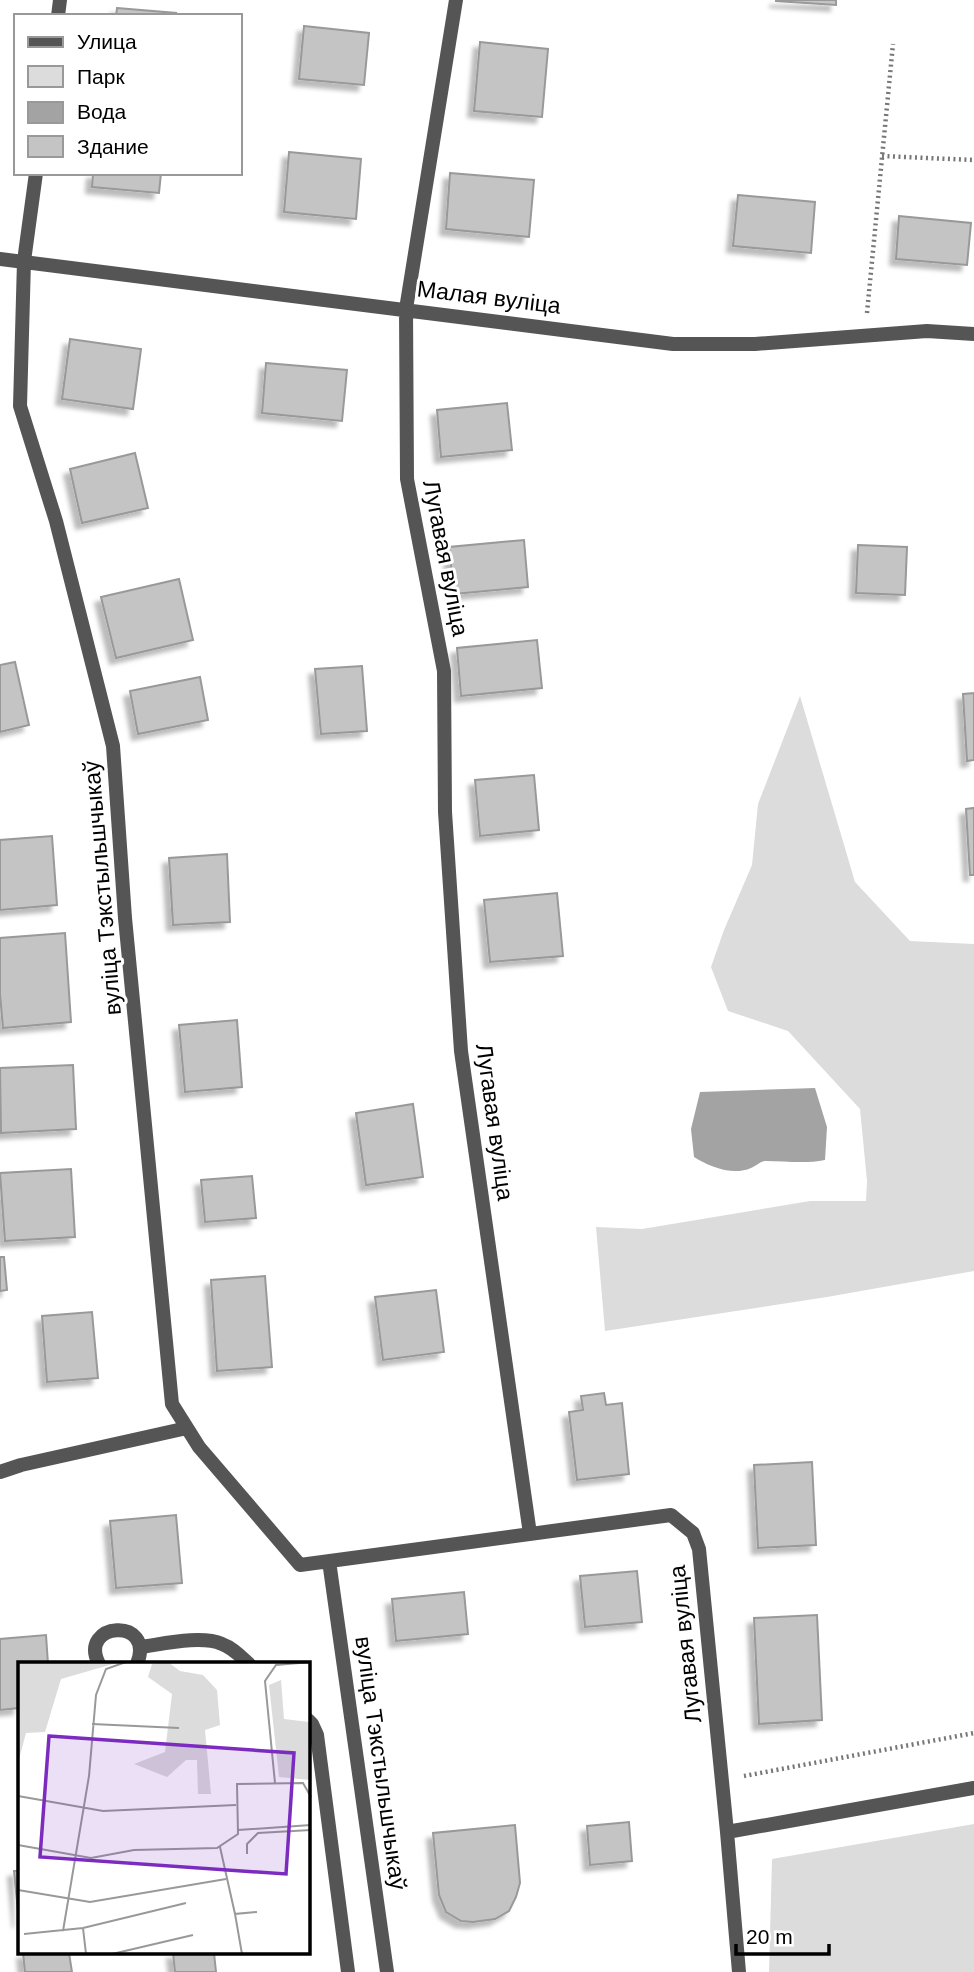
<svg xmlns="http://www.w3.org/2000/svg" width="974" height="1972" font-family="Arial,sans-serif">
	<defs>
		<filter id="shadow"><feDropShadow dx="-6" dy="6" stdDeviation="2" flood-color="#0004"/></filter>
	</defs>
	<rect width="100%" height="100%" fill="#fff"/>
	<path fill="#dcdcdc" d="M800,696L855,882L910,941L974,944V1271L827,1297L605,1331L596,1227L642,1229L810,1201H866L867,1181L860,1109L788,1031L728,1011L711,967L724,930L752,865L758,804Z
		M974,1824V1972H769L772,1859Z"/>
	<path fill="#a3a3a3" d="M815,1088L827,1127L825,1160C805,1164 786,1161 765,1161C759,1162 756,1166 751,1168C733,1176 710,1167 694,1157L691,1129L700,1092Z"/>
	<path fill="#c4c4c4" stroke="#999" stroke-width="2" filter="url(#shadow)" d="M776,0H836V5L776,1Z
		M117,8L176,13L175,16H116Z
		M304,26L369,33L364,85L299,79Z
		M480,42L548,49L542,117L474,111Z
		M289,152L361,159L356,219L284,212Z
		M93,173H161L159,193L92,187Z
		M450,173L534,180L529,237L446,229Z
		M738,195L815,202L811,253L733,246Z
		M899,216L971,223L967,265L896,259Z
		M70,339L141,349L133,409L62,399Z
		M266,363L347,370L342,421L262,413Z
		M507,403L512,450L441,457L437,410Z
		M135,453L148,508L82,523L70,469Z
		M524,540L528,587L454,594L449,547Z
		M858,545L907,547L905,595L856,593Z
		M179,579L193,640L116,658L101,597Z
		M537,640L542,688L461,696L457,648Z
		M15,662L29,725L0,732V665Z
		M362,666L367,731L321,734L315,669Z
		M200,677L208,720L138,734L130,691Z
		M974,693V760L967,761L963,694Z
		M534,775L539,830L480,836L475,780Z
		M974,808V875H970L966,809Z
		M52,836L57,905L0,910V840Z
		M227,854L230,922L173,925L169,858Z
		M557,893L563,956L490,962L484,900Z
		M65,933L71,1022L3,1028L0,994V938Z
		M237,1020L242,1087L185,1092L179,1025Z
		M73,1065L76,1129L1,1133L0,1068Z
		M413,1104L423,1177L366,1185L356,1113Z
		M71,1169L75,1237L5,1241L0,1173Z
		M252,1176L256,1218L205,1222L201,1180Z
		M0,1257H4L7,1290L0,1291Z
		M265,1276L272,1367L217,1371L211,1280Z
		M436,1290L444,1352L383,1360L375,1297Z
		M92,1312L98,1378L47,1382L42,1316Z
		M604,1393L606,1405L622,1403L629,1474L577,1480L569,1412L583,1410L581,1396Z
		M812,1462L816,1545L758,1548L754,1465Z
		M176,1515L182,1583L116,1588L110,1521Z
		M637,1571L642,1622L585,1627L580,1576Z
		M464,1592L468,1634L396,1641L392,1599Z
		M817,1615L822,1720L759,1724L754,1618Z
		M46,1635L48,1664H19V1708L0,1710V1639Z
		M629,1822L632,1861L590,1865L587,1826Z
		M515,1825L520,1883L516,1897L509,1911L495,1919L473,1922L461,1921L446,1912L439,1895L433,1833Z
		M14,1871H19V1922Z
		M23,1953H69L72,1972H25Z
		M173,1953H214L216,1972H175Z"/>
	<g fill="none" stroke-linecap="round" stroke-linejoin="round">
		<path stroke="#777" stroke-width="4.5" stroke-dasharray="2 3.5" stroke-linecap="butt" d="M882,156L974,160
			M867,313L893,44
			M744,1776L974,1733"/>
		<path stroke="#555" stroke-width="14" d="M456,0L406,309L407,479L444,671L445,812L461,1051L530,1534
			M58,16L60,0
			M36,173L24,261L20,406L56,521L113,746L125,918L172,1404L199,1447L300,1565L671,1515L693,1533L699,1549L727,1832L739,1972
			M0,259L673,344H755L927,331L974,334
			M0,1472L21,1465L187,1428
			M329,1561L387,1972
			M140,1647C163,1644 201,1635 222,1644C233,1648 240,1656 249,1664
			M99,1664C77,1622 156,1616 137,1664
			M308,1720L312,1724L317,1735L348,1972
			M727,1832L974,1788"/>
	</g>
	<g text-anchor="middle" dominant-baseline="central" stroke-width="6" stroke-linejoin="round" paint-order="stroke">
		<g font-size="23" fill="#000" stroke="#fff">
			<text transform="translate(489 297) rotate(7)">Малая вуліца</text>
			<text transform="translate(446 558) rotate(79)">Лугавая вуліца</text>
			<text transform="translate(102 888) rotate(-95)">вуліца Тэкстыльшчыкаў</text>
			<text transform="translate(495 1122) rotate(82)">Лугавая вуліца</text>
			<text transform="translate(685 1644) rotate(-96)">Лугавая вуліца</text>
			<text transform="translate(381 1763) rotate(82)">вуліца Тэкстыльшчыкаў</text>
		</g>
	</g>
	<g transform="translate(18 1662)">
		<rect width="292" height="292" fill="#fff"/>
		<path d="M0,0H102L43,17L27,70L8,71L0,101ZM150,0L162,9L185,13L199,28L202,63L187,68L193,132H180L179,98H168L149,115L116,102L147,90L154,32L130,15L134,2ZM263,18L266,57L291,60L292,118L261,115L251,23Z" fill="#dcdcdc"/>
		<path fill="none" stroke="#999" stroke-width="2" d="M74,62L161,66M257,121L247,19L258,3L293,0M0,134L85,149L218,143M220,168L293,163M0,183L73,196L116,188L199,186L220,172L219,122L285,121L293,135M202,185L217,252M229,192V182L240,171L293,168M0,228L72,240L208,217M65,266L68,292M45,269L71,114L78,33L88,7L108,0M6,272L65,266L168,241M94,292L175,273M224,292L217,252L239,250"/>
		<path fill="#7b2cbf" fill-opacity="0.15" stroke="#7b2cbf" stroke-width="3.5" d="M31,74L276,91L268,212L22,195Z"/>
		<rect width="292" height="292" fill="none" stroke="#000" stroke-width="3.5"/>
	</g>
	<rect x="14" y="14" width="228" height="161" fill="#ffffff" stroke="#999999" stroke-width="2"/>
	<rect x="28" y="37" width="35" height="10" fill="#555555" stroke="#999999" stroke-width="2"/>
	<text x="77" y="49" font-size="21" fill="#000000">Улица</text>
	<rect x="28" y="66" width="35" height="21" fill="#dcdcdc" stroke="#999999" stroke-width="2"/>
	<text x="77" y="84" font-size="21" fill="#000000">Парк</text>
	<rect x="28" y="102" width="35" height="21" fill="#a3a3a3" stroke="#999999" stroke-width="2"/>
	<text x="77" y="119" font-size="21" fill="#000000">Вода</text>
	<rect x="28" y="136" width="35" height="21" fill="#c4c4c4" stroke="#999999" stroke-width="2"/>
	<text x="77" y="154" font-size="21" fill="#000000">Здание</text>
	<path d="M736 1944v10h93v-10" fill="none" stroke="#000000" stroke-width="3.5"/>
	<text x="746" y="1944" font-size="21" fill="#000000" stroke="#ffffff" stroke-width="5" paint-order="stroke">20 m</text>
</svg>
